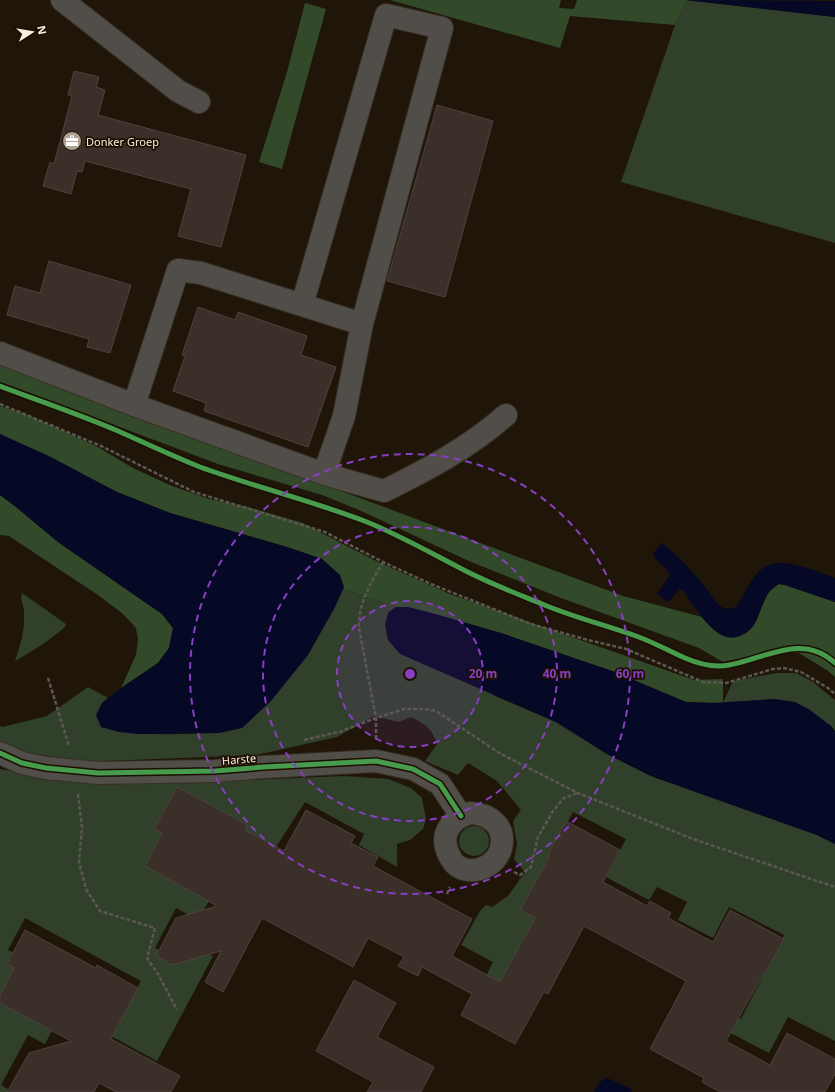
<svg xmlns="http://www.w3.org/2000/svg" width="835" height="1092" font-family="'Noto Sans',sans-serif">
	<rect width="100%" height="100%" fill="#1f1609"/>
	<path fill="#31402a" d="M687,0L835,17V243L621,182L675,25Z
		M343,589L396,607L388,613L495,696L556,722L607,754L651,776L817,835L835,844V1041L788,1017L769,1053L719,1027L727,1011L741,1019L784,935L729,907L713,938L678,920L687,902L657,887L649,900L606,877L626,839L573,812L525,905L539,913L502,984L486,976L493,962L461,945L480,911L486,905L492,907L508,896L525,872L514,859L517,844L513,821L521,810L497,781L468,763L458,775L425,761L437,744C432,728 425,724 411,717L399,722L374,716L337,737L256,755L80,762L21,751L0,741V726L2,727L47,716L88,687L108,698L102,703L101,727C140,737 180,734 219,733L334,609Z
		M22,593L66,624L65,627C50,640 33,651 15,661L22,638L24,624V610L21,598Z
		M777,673H796L813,682L835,700V731L831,726L775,699L723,703L733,681Z
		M0,769L18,772L177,779L245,780L344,776L388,779L411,788L422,798L426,819L423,829L410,840L397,844V867L359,845L364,834L305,802L276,847L174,792L158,822L213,894L198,920L176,908L155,948L174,958L184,941L213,956L157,1061L111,1036L141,981L25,918L8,950L21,957L58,1019L45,1044L28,1035L1,1085L13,1092H0Z
		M459 841a15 15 0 1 1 30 0a15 15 0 1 1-30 0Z"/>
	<path fill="#324a2a" d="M390,0H561L559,8L574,9L577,0H687L675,25L570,16L560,48Z
		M305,3L326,9L282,169L259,162L287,72Z
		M0,364L623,596L702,617L713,629L754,625L769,591L779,584L785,585L835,602V677L828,671L799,653H764L723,662L699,648L561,598L469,561L359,510L322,495L218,464L0,382Z
		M0,406L30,416L96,446L133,468L172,486L209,499L248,507L303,523L374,560L450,594L694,680L723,679V703L686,702L612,671L501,633L408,607H396L343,589L344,587L322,559L287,547L170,513L117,492L0,434Z
		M0,495L16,507L58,542L162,614L173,628L169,648L158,663L121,688L136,655L138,640L136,628L123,614L98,595L9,536L0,535Z"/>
	<path fill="#050925" d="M685,0L835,1V17Z
		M0,434L49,456L117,492L170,513L287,547L322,559L340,575L344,587L343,589L334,609L308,655L271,701L242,728L219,733L138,734L119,732L101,727L96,715L102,703L121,688L158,663L169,648L173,628L162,614L58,542L16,507L0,495Z
		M661,543C678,555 692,571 705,587C711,594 716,605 724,608C728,610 733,608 736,607C744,596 752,575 763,568C782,555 815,571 835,578V602L785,585L779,584C762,593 763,610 754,625C751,629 747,633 742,635C717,649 694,605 682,589H680L668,602L657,594L670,575C666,566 656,562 653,554Z
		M396,607H408L439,615L501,633L612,671L686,702L712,703L775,699L795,702L810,710L831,726L835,731V844L817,835L651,776L607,754L556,722L400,654L388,640L385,625L388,613Z
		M607,1078L630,1088L632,1092H594L601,1081Z"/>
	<path fill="#3a2f29" stroke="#4d433b" d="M74,71L99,77L96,87L105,90L98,115L246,155L221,247L178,236L191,189L85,161L82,172L77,171L71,194L43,186L50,162L54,164L72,96L68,95Z
		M437,105L493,121L445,297L387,281Z
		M49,261L131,285L110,353L87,347L89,339L7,315L15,286L40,293Z
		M198,307L235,320L238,312L307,336L301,355L336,367L308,447L204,411L206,403L173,391L185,356L182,355Z
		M177,787L248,825L245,830L284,851L306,810L355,836L351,843L378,857L373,866L472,919L452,956L500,982L535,918L520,910L550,855L548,854L566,821L620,850L603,882L647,906L650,901L671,913L668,918L713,942L730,910L784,939L766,972L765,971L726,1041L770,1065L787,1033L835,1059V1074L825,1092H720L702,1082L704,1078L650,1049L686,981L584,926L548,994L544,992L515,1044L461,1015L472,994L422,967L418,976L398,966L404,957L368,938L353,967L262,918L223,992L205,982L221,951L172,965L156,956L176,918L217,906L145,866L162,833L154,829Z
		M25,930L96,968L97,965L138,988L111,1039L180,1076L171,1092H116L99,1083L94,1092H7L29,1053L71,1041L0,1003V995L14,968L7,964Z
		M354,980L396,1003L377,1037L434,1067L421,1092H367L373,1082L316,1051Z"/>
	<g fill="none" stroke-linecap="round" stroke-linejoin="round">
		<g stroke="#382f24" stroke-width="24">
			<path id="minor" d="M62,0L178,91L199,102
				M0,353L134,405L324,474L344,416L362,324L442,28L386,15L302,305
				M134,405L178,270L201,273L362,324
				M324,474L384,491C427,470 470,447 506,415
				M0,753L22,763L46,768L98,773L215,771L264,767L376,761L413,769L440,784L461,816
				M470,813C490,814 506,826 501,848C497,865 475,876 459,867C455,865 451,859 449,855C439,835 450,819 470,813Z"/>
		</g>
		<path stroke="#5c5750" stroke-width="2.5" stroke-dasharray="4 2" stroke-linecap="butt" d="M0,404L101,446L194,492L325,532L383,562L431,584L531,624L588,640L626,649L703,682L726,683L773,669L784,668L801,672L828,688L835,694
			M48,678L69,746
			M376,739V718L359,628C358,603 371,583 383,562
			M304,740L342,731L376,718L404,709H424L436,711L501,754L578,793L693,839L835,887
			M78,794L82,827L79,862L86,889L100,911L155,928L147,958L158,974L177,1010
			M514,872L520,875L531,867L538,837L553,811L564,798L578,793
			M447,894L450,887"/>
		<use href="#minor" stroke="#514e49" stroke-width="22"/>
		<g stroke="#1c0f00" stroke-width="8">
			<path id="cycleway" d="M0,386C39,401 79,414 118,431C145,443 172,456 200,467C255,487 313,501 367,522C399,535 429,552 460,568C486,582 515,593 542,604C573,617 605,625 636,636C653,642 669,651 685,658C699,664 714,668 729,665C765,659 802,632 835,663
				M0,753L22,763L46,768L98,773L215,771L264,767L376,761L413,769L440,784L461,816"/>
		</g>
		<use href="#cycleway" stroke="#469c4c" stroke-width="5"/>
	</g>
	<circle cx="410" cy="674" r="73" fill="#883fc2" fill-opacity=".12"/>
	<g fill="none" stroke="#883fc2" stroke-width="2" stroke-dasharray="7 5">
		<circle cx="410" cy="674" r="73"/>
		<circle cx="410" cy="674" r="147"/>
		<circle cx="410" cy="674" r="220"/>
	</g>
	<defs>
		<g id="office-disc" transform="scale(1)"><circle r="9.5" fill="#ada293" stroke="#1c0f00"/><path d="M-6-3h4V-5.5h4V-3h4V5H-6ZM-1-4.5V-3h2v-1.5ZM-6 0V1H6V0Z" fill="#fff"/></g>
	</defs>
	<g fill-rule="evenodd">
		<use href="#office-disc" x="72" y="141"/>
	</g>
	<g text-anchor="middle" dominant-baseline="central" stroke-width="3.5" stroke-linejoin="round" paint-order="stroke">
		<g font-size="11" fill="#faeede" stroke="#1c0f00" text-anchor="start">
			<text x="86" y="141">Donker Groep</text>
		</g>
		<g font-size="11" fill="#faeede" stroke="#1c0f00">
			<text transform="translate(239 759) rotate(-5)">Harste</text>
		</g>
	</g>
	<circle cx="410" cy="674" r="6" fill="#883fc2" stroke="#1c0f00" stroke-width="2"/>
	<g font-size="12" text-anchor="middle" font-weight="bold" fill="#883fc2" stroke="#1c0f00" stroke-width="3.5" stroke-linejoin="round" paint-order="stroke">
		<text x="483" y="678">20 m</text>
		<text x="557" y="678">40 m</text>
		<text x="630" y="678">60 m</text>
	</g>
	<g transform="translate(32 32) rotate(78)" stroke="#1c0f00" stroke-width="3" paint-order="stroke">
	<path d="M0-3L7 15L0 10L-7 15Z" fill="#faeede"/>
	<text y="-6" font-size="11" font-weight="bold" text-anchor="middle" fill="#faeede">N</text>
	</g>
</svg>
